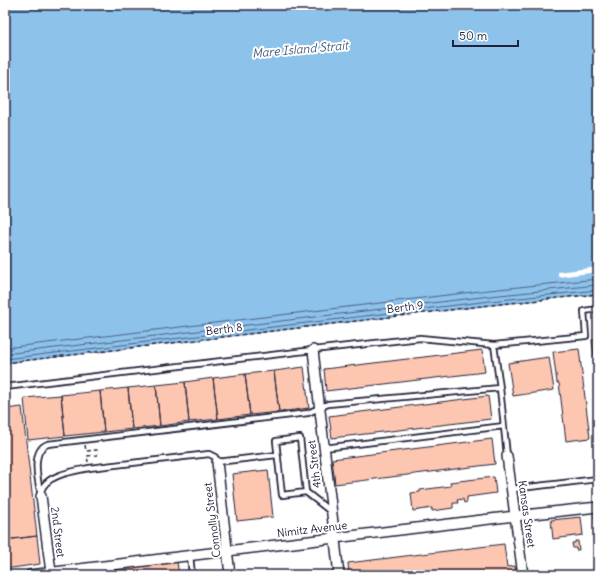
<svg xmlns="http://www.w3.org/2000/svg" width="603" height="580" font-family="Delius,sans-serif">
	<rect width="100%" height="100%" fill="#fff"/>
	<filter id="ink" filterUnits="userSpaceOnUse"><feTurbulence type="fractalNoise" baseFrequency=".025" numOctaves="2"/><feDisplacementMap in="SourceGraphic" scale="8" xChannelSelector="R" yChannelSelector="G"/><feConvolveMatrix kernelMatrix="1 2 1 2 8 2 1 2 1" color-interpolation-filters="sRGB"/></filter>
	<g filter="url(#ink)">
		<path fill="#8dc2eb" stroke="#6282a5" d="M5,5H598V294L491,305L5,363Z"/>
		<path fill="#fff" d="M598,267V272L558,277V272Z"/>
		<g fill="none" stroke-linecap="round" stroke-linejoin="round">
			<path stroke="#4d6281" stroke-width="1" d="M5,348L489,290L598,279
				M5,354L490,296L598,285
				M5,359L490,301L598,290"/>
		</g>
		<path fill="#fdc6b0" stroke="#22223b" d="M598,339V388L592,340Z
			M579,349L590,438L566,441L559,383H557L553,352Z
			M482,350L485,372L326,391L324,369Z
			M549,357L554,390L513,396L508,363Z
			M304,367L309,408L279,412L274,371Z
			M274,371L279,412L250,415L245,374Z
			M245,374L250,415L218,419L213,378Z
			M213,378L218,419L189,422L185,382Z
			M185,382L189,422L160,426L156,385Z
			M156,385L160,426L132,429L128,388Z
			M128,388L132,429L104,432L100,391Z
			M100,391L104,432L65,436L61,395Z
			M61,395L65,436L28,440L24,398Z
			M488,396L491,419L332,438L329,416Z
			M22,407L37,536L5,540V409Z
			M492,439L495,464L335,484L332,459Z
			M268,470L273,517L237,521L232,474Z
			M494,477L496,493L467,497V502L464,503L463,499L457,500L458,503H453V508L432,511V508L413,511L411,493L420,492V490L451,486L450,482Z
			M598,514V550L594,515Z
			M581,517L583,535L553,539L551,520Z
			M37,536L40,564L5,569V540Z
			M575,541H578L579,550H576V548H573L572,543H575Z
			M504,544L507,567L515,566L516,575H349L348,563Z
			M177,562L179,575H78V574Z"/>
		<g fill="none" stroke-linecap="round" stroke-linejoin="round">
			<g stroke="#22223b" stroke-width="8">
				<path id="service" d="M494,345L500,388L507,456
					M5,387L313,350L420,338L494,345L586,336L584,311L598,309
					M300,438L306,492L282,495L276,441Z
					M324,448L504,426
					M512,489L598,479
					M41,492C44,475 75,471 89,468L209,454L215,457L217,462L277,455
					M306,492L330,511
					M41,496C38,482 30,450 48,444L308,413L328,404L500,388
					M190,555L192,575"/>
			</g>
			<g stroke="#22223b" stroke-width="12">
				<path id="minor" d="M313,350L339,575
					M507,456L523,575
					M217,462L230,575
					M41,496L51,572
					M30,575L515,516L598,507"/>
			</g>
			<path stroke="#22223b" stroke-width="1.5" stroke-dasharray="4 3" stroke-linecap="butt" d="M5,363L491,305L598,294
				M85,445L86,451L97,450V455L87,456L88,462"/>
			<use href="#service" stroke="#fff" stroke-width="4.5"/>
			<use href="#minor" stroke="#fff" stroke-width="9"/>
		</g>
	</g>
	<g text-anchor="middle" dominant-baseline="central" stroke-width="4" stroke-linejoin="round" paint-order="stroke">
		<g font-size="11" fill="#22223b" stroke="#fff">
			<text transform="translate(405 307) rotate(-7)">Berth 9</text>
			<text transform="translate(224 329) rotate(-7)">Berth 8</text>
			<text transform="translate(314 464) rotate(-97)">4th Street</text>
			<text transform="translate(527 514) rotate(82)">Kansas Street</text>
			<text transform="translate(212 520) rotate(-97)">Connolly Street</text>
			<text transform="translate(312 529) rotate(-7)">Nimitz Avenue</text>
			<text transform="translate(58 532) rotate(83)">2nd Street</text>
		</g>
		<g font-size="12" font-style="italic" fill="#475a79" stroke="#fff">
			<text transform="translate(300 49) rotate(-5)">Mare Island Strait</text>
		</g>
	</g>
	<rect width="603" height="580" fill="none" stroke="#fff" stroke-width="20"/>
	<rect x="10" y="10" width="583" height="560" fill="none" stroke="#22223b" stroke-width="1.5" filter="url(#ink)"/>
	<path d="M453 40v6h65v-6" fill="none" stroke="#22223b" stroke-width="2"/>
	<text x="459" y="40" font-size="12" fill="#22223b" stroke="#ffffff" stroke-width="3" paint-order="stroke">50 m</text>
</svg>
